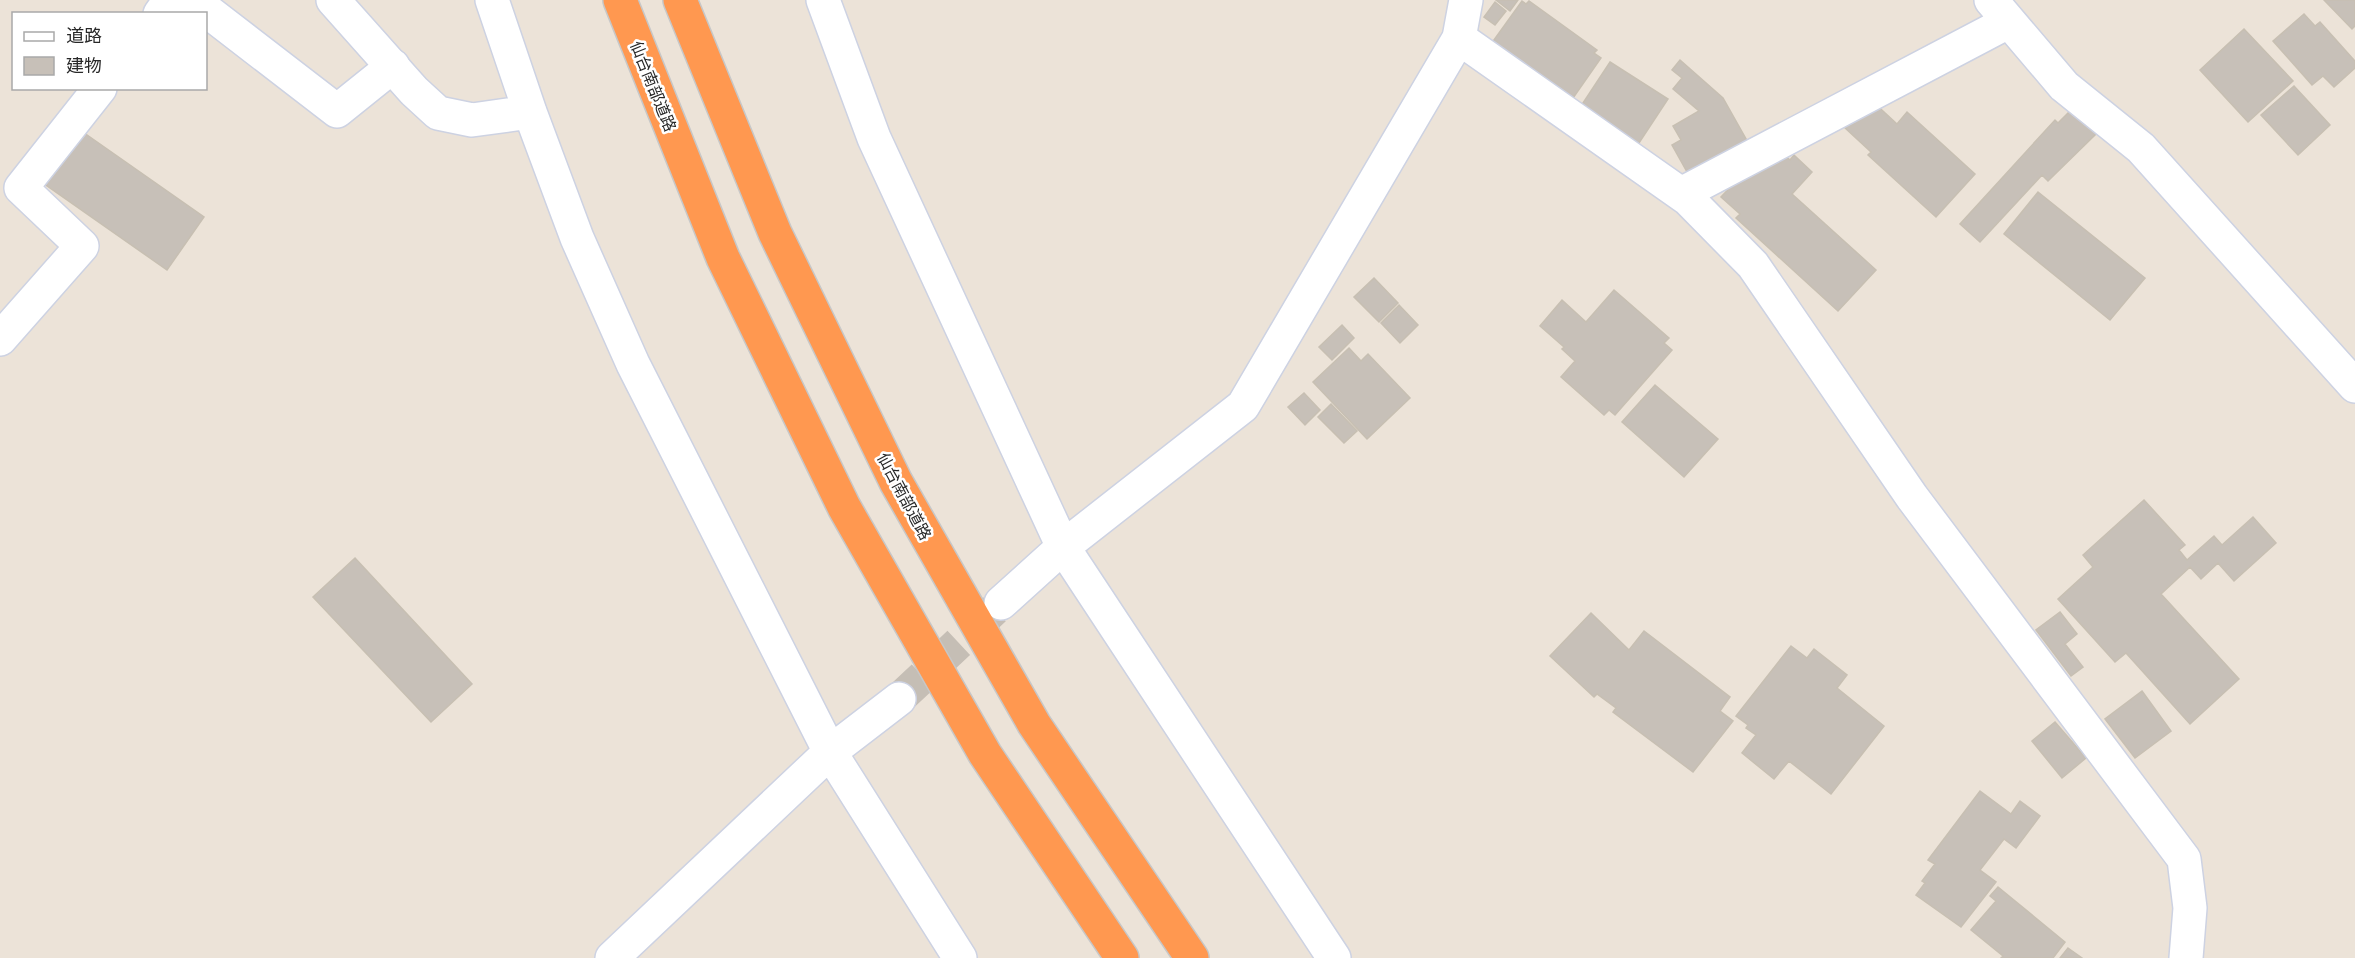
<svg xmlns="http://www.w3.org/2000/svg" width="2355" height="958" font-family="Commissioner,'Noto Sans JP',sans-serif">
	<rect width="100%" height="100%" fill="#ece3d8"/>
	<path fill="#c7c0b8" stroke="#c7bfb2" stroke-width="1.5" d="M1496,0H1518L1510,11Z
		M2324,0H2355V26L2352,29Z
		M1522,1L1526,4L1529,1L1597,50L1594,53L1601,58L1571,101L1491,44Z
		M1495,2L1506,11L1495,25L1484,17Z
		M2304,14L2315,26L2320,22L2355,61V68L2334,87L2323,76L2312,85L2273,41Z
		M2244,29L2293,81L2248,122L2200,70Z
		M1680,60L1723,98L1750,146L1691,179L1672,145L1681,140L1673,126L1699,111L1673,89L1682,78L1672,70Z
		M1610,62L1668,99L1637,146L1579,109Z
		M2294,86L2330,125L2298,155L2261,115Z
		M1870,99L1897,124L1907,112L1975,174L1936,217L1868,155L1871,152L1844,127Z
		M2071,110L2096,134L2048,181L2042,175L1980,242L1960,224L2055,120L2058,123Z
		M80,130L204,217L167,270L43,183Z
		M1782,153L1790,160L1794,155L1812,172L1792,194L1876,270L1838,311L1736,218L1740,214L1721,197L1744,173Z
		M2038,192L2145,278L2110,320L2004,234Z
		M1374,278L1398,303L1379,322L1354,297Z
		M1614,290L1669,338L1664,343L1672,350L1615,415L1609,410L1604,415L1561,377L1575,361L1562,349L1564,347L1540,326L1562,300L1586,322Z
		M1399,305L1418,325L1400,343L1381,323Z
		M1342,325L1354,338L1332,360L1319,347Z
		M1349,348L1361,361L1368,354L1410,398L1367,439L1313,382Z
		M1655,385L1718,439L1684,477L1622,422Z
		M1304,393L1320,410L1305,425L1288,407Z
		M1331,404L1357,431L1344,443L1318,417Z
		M2144,500L2185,545L2179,550L2187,560L2214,536L2222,545L2253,517L2276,543L2234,581L2218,563L2201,579L2190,567L2161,594L2239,679L2190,724L2126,653L2115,662L2058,599L2093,567L2083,555Z
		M355,558L472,684L431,722L313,597Z
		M2060,612L2077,634L2065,644L2083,667L2071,676L2036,630Z
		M1591,613L1629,650L1644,631L1730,697L1720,711L1733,721L1693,772L1613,712L1616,708L1597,694L1594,697L1550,656Z
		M1791,646L1807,658L1814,649L1847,675L1837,688L1884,726L1831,794L1789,761L1774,779L1742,753L1756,735L1746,728L1748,725L1736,716Z
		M2142,691L2171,731L2135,758L2105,719Z
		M2055,722L2086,758L2062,778L2032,741Z
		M1980,791L2011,814L2020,801L2040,816L2016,848L2004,839L1980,870L1996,882L1961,927L1916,895L1925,883L1922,881L1935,864L1928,860Z
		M1998,887L2065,942L2053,958H2001L2003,956L1971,930L1996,901L1990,896Z
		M2068,948L2082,958H2060Z"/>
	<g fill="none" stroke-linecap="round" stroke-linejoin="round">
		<path stroke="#c5beb5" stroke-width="33" stroke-dasharray="33 16" stroke-linecap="butt" d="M899,699L998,606"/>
		<g stroke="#cdd2e2" stroke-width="36">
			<path id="minor" d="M193,0L337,111L393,66
				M823,0L874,138L1063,547L1334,958
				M1991,0L2064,86L2141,148L2355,386
				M160,14L170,0
				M1459,38L1688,199L1753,265L1912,497L2184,859L2190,908L2186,958
				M1681,194L2008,22
				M0,339L82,246L21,188L100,88"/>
		</g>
		<g stroke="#cdd2e2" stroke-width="36">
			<path id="tertiary" d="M333,0L414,91L438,113L472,120L530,112
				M492,0L530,112L577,238L633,364L830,752L960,958
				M1001,603L1063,547L1243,406L1459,38L1466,0
				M612,958L830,752L899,699"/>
		</g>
		<g stroke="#c7c7c7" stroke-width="36">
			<path id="motorway" d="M620,0L723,258L844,507L985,754L1122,958
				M680,0L775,233L896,482L1034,724L1192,958"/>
		</g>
		<use href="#minor" stroke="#fff" stroke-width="33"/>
		<use href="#tertiary" stroke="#fff" stroke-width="33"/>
		<use href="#motorway" stroke="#ff9850" stroke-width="33"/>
	</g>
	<g text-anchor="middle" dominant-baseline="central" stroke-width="5" stroke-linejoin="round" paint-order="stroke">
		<g font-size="16" fill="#282828" stroke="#fff">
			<text transform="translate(654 86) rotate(68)">仙台南部道路</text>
			<text transform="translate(905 496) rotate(62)">仙台南部道路</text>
		</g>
	</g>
	<rect x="12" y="12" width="195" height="78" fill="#ffffff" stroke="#a9a9a9" stroke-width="1.5"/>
	<rect x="24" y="32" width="30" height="9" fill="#ffffff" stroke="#a9a9a9" stroke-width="1.5"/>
	<text x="66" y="42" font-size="18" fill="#282828">道路</text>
	<rect x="24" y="57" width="30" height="18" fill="#c7c0b8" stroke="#a9a9a9" stroke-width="1.5"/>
	<text x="66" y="72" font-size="18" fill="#282828">建物</text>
</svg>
